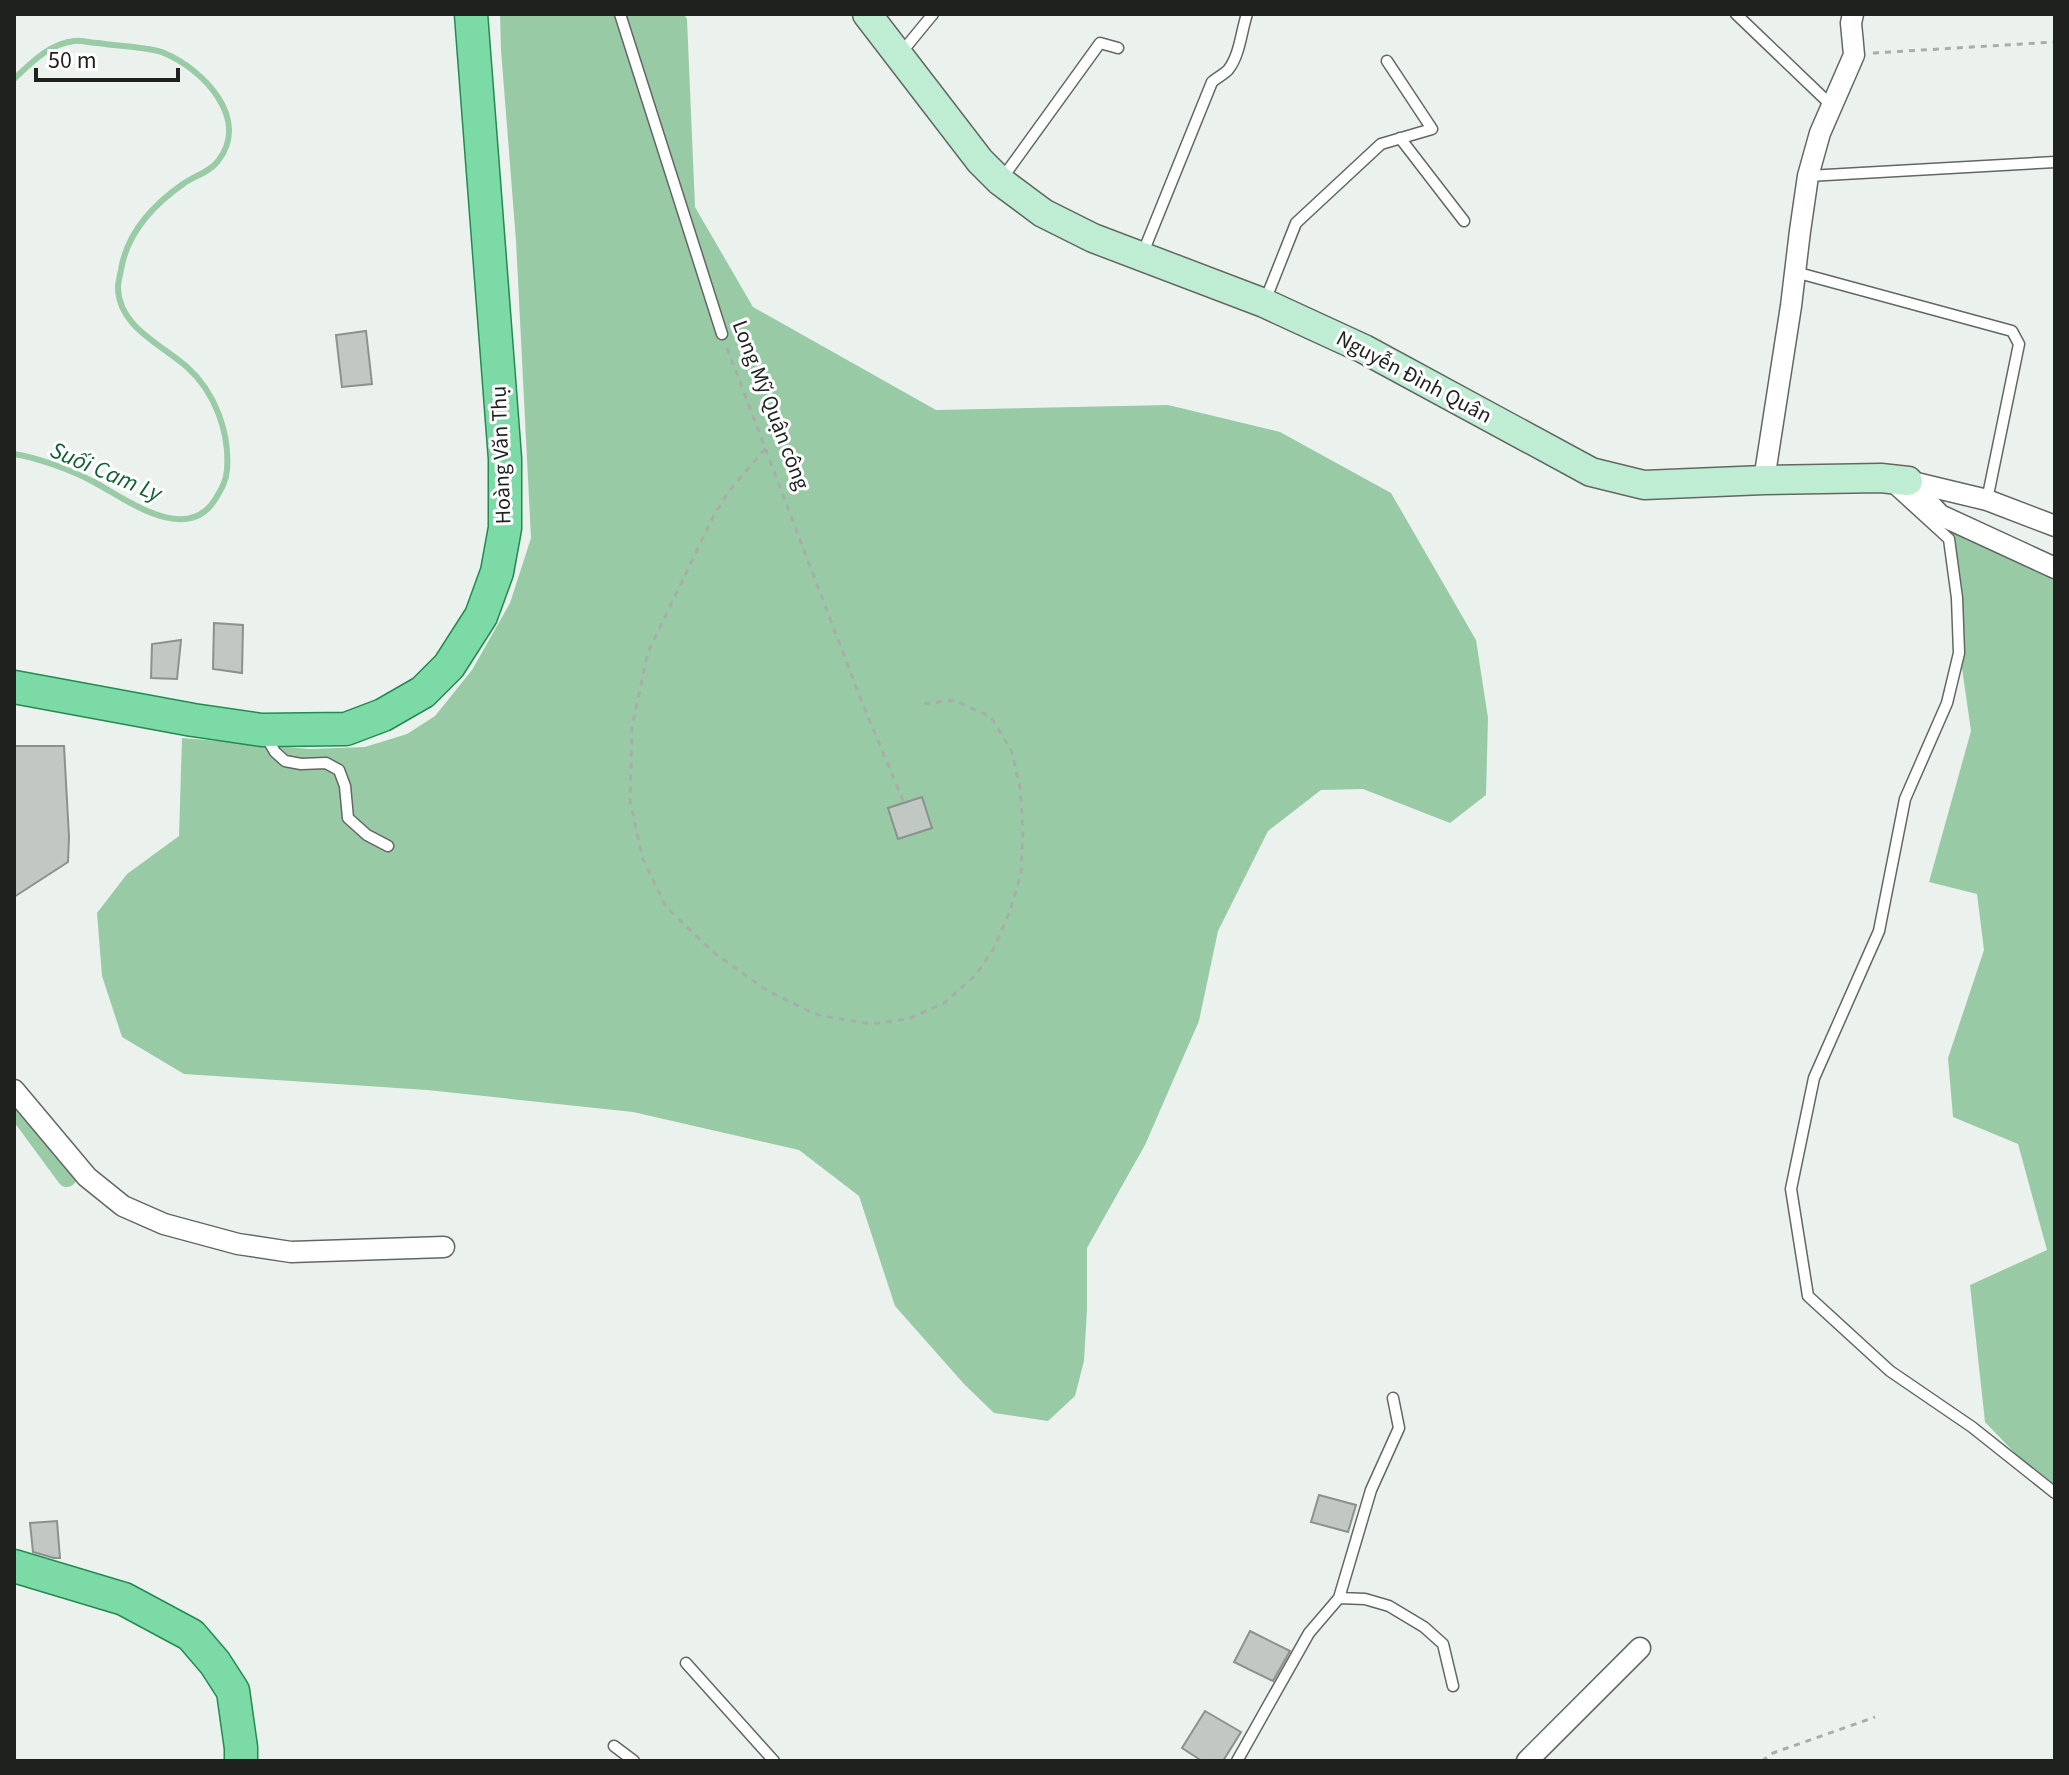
<svg xmlns="http://www.w3.org/2000/svg" width="2069" height="1775" font-family="'Source Sans 3',sans-serif">
	<rect width="100%" height="100%" fill="#ebf2ed"/>
	<path fill="#99caa6" d="M500,14H684L687,19L695,207L753,307L936,410L1168,405L1280,432L1391,493L1476,640L1488,718L1486,795L1450,823L1363,789L1321,790L1268,831L1218,931L1199,1021L1145,1145L1087,1248V1309L1084,1361L1075,1396L1048,1421L994,1413L964,1384L895,1306L859,1196L799,1150L633,1112L427,1090L184,1074L122,1037L102,976L97,913L127,874L179,836L182,738L310,749L365,747L407,734L435,716L472,670L510,603L531,538L516,241L501,50Z
		M1940,515L2055,572V1495L1985,1422L1970,1285L2047,1250L2018,1144L1953,1117L1948,1058L1984,950L1977,894L1929,882L1971,731Z"/>
	<g fill="none" stroke-linecap="round" stroke-linejoin="round">
		<path stroke="#9acba7" stroke-width="6" d="M14,79C32,62 49,44 74,41C82,40 91,43 98,43C114,46 152,47 164,53C203,69 251,119 218,161C210,172 194,176 183,184C153,205 127,232 121,270C120,275 118,282 118,288C119,327 161,344 187,367C215,392 230,433 227,470C226,481 222,488 216,498C188,546 127,500 94,482C71,470 39,458 14,454"/>
		<path stroke="#9acba7" stroke-width="20" d="M14,1105L67,1177"/>
	</g>
	<path fill="#c1c7c2" stroke="#8b918d" stroke-width="2" d="M366,331L372,384L342,387L336,335Z
		M214,623L243,625L242,673L213,669Z
		M181,640L177,679L151,678L152,644Z
		M14,746H64L69,837L68,862L14,897Z
		M922,797L932,828L898,839L888,808Z
		M1319,1495L1356,1505L1348,1532L1311,1522Z
		M57,1521L60,1558H54L33,1552L30,1523Z
		M1250,1631L1290,1651L1273,1681L1234,1662Z
		M1205,1711L1241,1732L1223,1761H1202L1182,1748Z"/>
	<g fill="none" stroke-linecap="round" stroke-linejoin="round">
		<g stroke="#626763" stroke-width="13">
			<path id="lane" d="M620,14L722,334
				M1736,14L1832,106
				M901,53L933,14
				M1400,138L1464,221
				M1808,176L2055,162
				M1001,180L1100,43L1118,48
				M1142,255L1212,82C1217,78 1224,74 1228,70C1240,55 1241,32 1247,14
				M1795,272L2012,331L2019,344L1987,500
				M1265,301L1296,223L1381,144L1432,129L1387,61
				M1892,487L1949,539L1957,598L1959,653L1947,703L1905,799L1879,931L1814,1078L1791,1189L1808,1296L1890,1371L1972,1427L2055,1493
				M265,735L275,752L285,761L301,764L326,763L339,770L345,786L348,818L367,835L388,846
				M1339,1598L1365,1599L1389,1606L1424,1627L1443,1644L1453,1686
				M686,1663L774,1761
				M614,1746L634,1761
				M1237,1761L1309,1633L1339,1598L1371,1490L1399,1428L1393,1398"/>
		</g>
		<g stroke="#626763" stroke-width="23">
			<path id="street" d="M1764,480L1791,306L1800,231L1808,176L1820,133L1854,55L1851,23L1853,14
				M1908,481L1940,515L2055,568
				M1908,481L1987,500L2055,526
				M14,1090L87,1177L123,1206L164,1224L238,1244L291,1252L444,1247
				M1527,1761L1640,1648"/>
		</g>
		<g stroke="#626763" stroke-width="31">
			<path id="secondary" d="M867,14L980,161L1000,181L1043,213L1093,238L1264,303L1364,349L1591,472L1644,485L1764,480L1881,478L1908,481"/>
		</g>
		<g stroke="#238a51" stroke-width="35">
			<path id="primary" d="M14,687L193,720L262,730L346,729L383,715L423,692L449,666L481,616L497,572L505,528V459L471,14
				M14,1566L124,1599L191,1635L215,1663L233,1691L241,1748V1761"/>
		</g>
		<path stroke="#a8ada9" stroke-width="3" stroke-dasharray="6 6" stroke-linecap="butt" d="M1873,53L2055,42
			M727,348L861,700L904,803
			M765,449L729,491L713,517L648,652L632,727L630,800L642,857L666,907L713,952L768,991L818,1015L871,1024L908,1019L944,1003L976,975L994,948L1010,911L1021,874L1023,831L1020,788L1012,752L991,717L954,700L922,704
			M1762,1761L1773,1753L1875,1717"/>
		<use href="#lane" stroke="#fff" stroke-width="10"/>
		<use href="#street" stroke="#fff" stroke-width="20"/>
		<use href="#secondary" stroke="#beedd3" stroke-width="28"/>
		<use href="#primary" stroke="#7cdaa7" stroke-width="32"/>
	</g>
	<g text-anchor="middle" dominant-baseline="central" stroke-width="6" stroke-linejoin="round" paint-order="stroke">
		<g font-size="22" fill="#1f211f" stroke="#fff">
			<text transform="translate(1414 377) rotate(28)">Nguyễn Đình Quân</text>
			<text transform="translate(771 405) rotate(69)">Long Mỹ Quận công</text>
			<text transform="translate(501 455) rotate(-92)">Hoàng Văn Thụ</text>
		</g>
		<g font-size="24" font-style="italic" fill="#0f5e32" stroke="#fff">
			<text transform="translate(106 472) rotate(23)">Suối Cam Ly</text>
		</g>
	</g>
	<rect width="2069" height="1775" fill="none" stroke="#1f211f" stroke-width="32"/>
	<path d="M36 68v12h142v-12" fill="none" stroke="#1f211f" stroke-width="4"/>
	<text x="48" y="68" font-size="24" fill="#1f211f" stroke="#ffffff" stroke-width="6" paint-order="stroke">50 m</text>
</svg>
